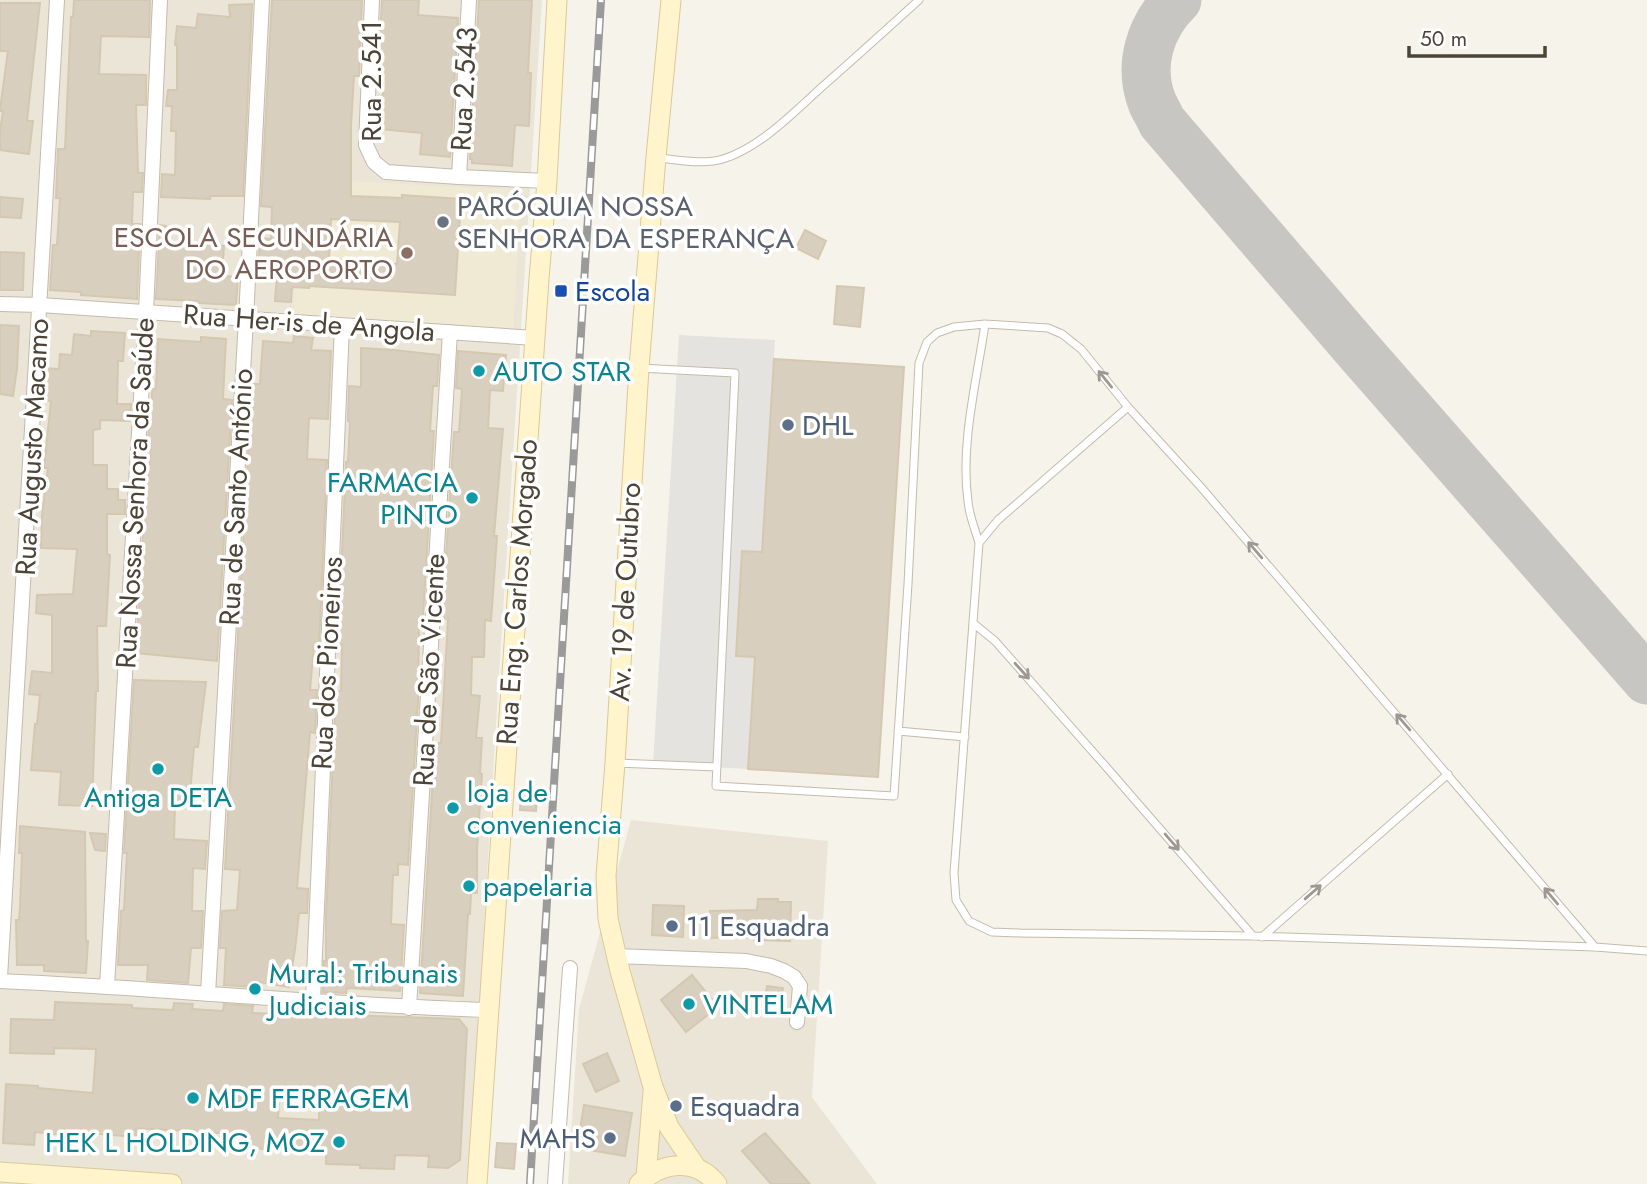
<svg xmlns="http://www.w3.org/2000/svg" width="1647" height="1184" font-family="Jost,sans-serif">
	<rect width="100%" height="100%" fill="#f6f3eb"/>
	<path fill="#ebe5d8" d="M0,0H542L498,690L469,1184H0Z
		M631,820L828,841L812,1097L877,1184H568L579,1009Z"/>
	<path fill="#f0e9d4" d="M300,179L521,190L513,331L293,315Z"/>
	<path fill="#e5e3df" d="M679,335L775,340L748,769L653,764Z"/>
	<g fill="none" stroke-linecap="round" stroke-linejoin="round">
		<path stroke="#c8c6c2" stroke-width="49" d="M1177,0C1150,27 1138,65 1152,102C1155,109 1159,115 1162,122L1357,349L1647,680"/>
	</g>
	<path fill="#d9cfbf" stroke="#d5c8b1" stroke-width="2" fill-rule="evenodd" d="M74,0H150L149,37L101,36L99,74L146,75V105H136L138,173H143L142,192H133L132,224H140L137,299L81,295V292L50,290L53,245H57L60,198H56L58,149H65L71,17H73Z
		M272,0H362L359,76H354L351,126V196L402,198V195L461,199L455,295L309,286V288L292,287L291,302L275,301L277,274L258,273L260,238L271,239L272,207L261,206ZM331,219L400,222L397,264L329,259Z
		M382,0H419L418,15L458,18L450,157L420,154L422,133L380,129L384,79L378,78Z
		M479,0H532L528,73H531L529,126L515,125L512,166L472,163V159H470Z
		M0,3H40L27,121H33L29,154L0,150V131L3,111H0V109L8,51H0Z
		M252,4L243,196H210V199L161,197L162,174L175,175L176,131H171L172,106H166L168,90H177V45H175L177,26L196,28L198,14L230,17L229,5Z
		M0,197L23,199L21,218L0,217Z
		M160,225L166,226L165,242L224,246L222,276L238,277L236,305L199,303V301L156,299Z
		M805,230L826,241L818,259L796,248Z
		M0,252L24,253L23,290H0Z
		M837,286L864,288L860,327L834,324Z
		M0,325L19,326L17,369L13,396L0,394Z
		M91,331L125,333L123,361H118L117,404H131L130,421L100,420V429L93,430V465H107V489H118V500H125V514H107V554L110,555L106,626H97L98,691H96L92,806L59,805L61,772L31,770L35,724H37L40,695L29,694L32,671L52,673V615L36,613L37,595L73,594L77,549L41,548L42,515L48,468H44L51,401L43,400L45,368L59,369L60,354L72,355L74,334L91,336Z
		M294,336L313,338L311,350L331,351L328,419L309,418L307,459L327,460L319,646H314L310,690H317L315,733L310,732L297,888L308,889L307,913H299L295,949L289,987L254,981V987L224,985L226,948H220L222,911L237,910L240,870L225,869L252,384H260L263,341L293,343Z
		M201,337L226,339L223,399L232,400L217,661L136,653L145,501H146L151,446H148L150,405H152V389H156L158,339L201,342Z
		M361,348L393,350L439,355L437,386H433L430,431H434L423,617H419L418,702L408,865L398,864V875H393L391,924L404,925L400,991L347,988L346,993L323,992L324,961H326V915L336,691H341L342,645H338L346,462H348L350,422L348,421L349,386L361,387Z
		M458,351L506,355L503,391L490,390L488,428L503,429L494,536H497L491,621L485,620L484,657H472L471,695L480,696L476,738H482L480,773L482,774L477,850V893H471L470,914H468L463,996L420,993L435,743H441L448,619L442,618L454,432H459L462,389L456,388Z
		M774,359L904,367L878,777L748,769L755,657L736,656L742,551L762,552Z
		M134,680L206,682L198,747H194L189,806L175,805L174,839L207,841L205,869L193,868L192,911H203L201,948H191L188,983L147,980L148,965H118L121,911L124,910L127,853H124Z
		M521,796L537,797L536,811L520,810Z
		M20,826L85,832L86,941H88L86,973L44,971V965H17L16,920H19L20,907L22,853H19Z
		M90,833L106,834L105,851L95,850Z
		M758,899H778V902H791L790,941L754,940V937L710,938V911L757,910Z
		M653,905L684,906L683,937L652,935Z
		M692,975L718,1007L686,1032L661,1000Z
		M767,986L783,988L780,1006L764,1004Z
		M55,1002L132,1005V1008L173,1010L174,1003L193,1004L192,1009L223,1011L224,1004L253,1006L252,1013L294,1015V1012L318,1013V1011L345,1013V1015L459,1019L467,1029L460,1160L448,1168L428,1167L429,1156L395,1155L394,1169L360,1168V1165L326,1164V1154L250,1148V1135L136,1128V1137L74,1132V1136L35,1132L34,1145L3,1143L6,1084L38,1086V1088L93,1093L96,1049L54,1048V1054L10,1053L11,1019L54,1020ZM280,1087L320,1089L319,1120L278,1118Z
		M607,1053L619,1081L596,1092L583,1064Z
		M584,1105L632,1113L625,1156L577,1148Z
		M765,1133L810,1184H771L742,1151Z
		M497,1143L516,1144L514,1169L495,1167Z"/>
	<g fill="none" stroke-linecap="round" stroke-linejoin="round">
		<g stroke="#c3bbac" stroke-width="9">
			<path id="lane" d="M659,158C680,160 703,165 723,159C760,148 795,111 823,86C855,58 887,29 919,0
				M639,368L735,373L716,786L894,796L908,584L919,363L927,342L937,333L954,327L985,324L1048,328L1062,334L1081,349L1128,407L1200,486L1595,947
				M1128,407L998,520L979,543L954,873L956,900L969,921L992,932L1020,933L1253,936L1595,947L1647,951
				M979,543C975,529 969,515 968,501C960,444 977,380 985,324
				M973,623L995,641L1108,769L1253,936
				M898,731L965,737
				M616,763L717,767
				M1262,937L1448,774"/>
		</g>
		<g stroke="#c3bbac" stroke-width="16">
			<path id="street" d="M372,0L366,145L374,162L386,172L459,177L547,181
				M459,177L469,0
				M0,304L40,305L535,338
				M616,956L746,961L771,966L784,971L794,977L800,986L797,1022
				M0,978L57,0
				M0,981C163,988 325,1005 488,1010
				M107,986L146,312L160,0
				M208,994L246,319L262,0
				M313,1000L342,326
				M409,1008L450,332
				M555,1184L570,968"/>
		</g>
		<g stroke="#dac997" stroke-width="21">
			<path id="secondary" d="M671,0L656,157L639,368L615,763L606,876L608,919L620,971L653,1087L669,1127L696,1167
				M0,1172L172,1184
				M646,1177L653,1092
				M477,1184L539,279L547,181L557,0
				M639,1184C662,1161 696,1158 717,1184"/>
		</g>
		<use href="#lane" stroke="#fff" stroke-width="7"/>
		<use href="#street" stroke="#fff" stroke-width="14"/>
		<use href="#secondary" stroke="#fff4cc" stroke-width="19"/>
		<g stroke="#9a9a9a" stroke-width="8">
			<path id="rail" d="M530,1184L601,0"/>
		</g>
		<use href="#rail" stroke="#fff" stroke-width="5" stroke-dasharray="16" stroke-linecap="butt"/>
	</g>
	<defs><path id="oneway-shaft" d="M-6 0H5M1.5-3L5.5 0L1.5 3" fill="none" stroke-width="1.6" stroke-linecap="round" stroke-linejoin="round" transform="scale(1.75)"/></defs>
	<g stroke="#9d9891">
		<use href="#oneway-shaft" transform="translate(1105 379) rotate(-129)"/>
		<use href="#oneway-shaft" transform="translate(1255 550) rotate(-131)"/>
		<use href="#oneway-shaft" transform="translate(1022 671) rotate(48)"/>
		<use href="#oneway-shaft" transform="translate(1403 722) rotate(-131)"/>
		<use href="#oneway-shaft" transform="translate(1172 842) rotate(49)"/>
		<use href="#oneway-shaft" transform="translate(1313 892) rotate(-41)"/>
		<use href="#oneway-shaft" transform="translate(1551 896) rotate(-130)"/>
	</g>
	<circle fill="#6b7280" stroke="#fff" stroke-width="2.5" cx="443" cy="222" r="7"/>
	<circle fill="#8d6e63" stroke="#fff" stroke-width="2.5" cx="407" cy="253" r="7"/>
	<rect fill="#1a4fb4" stroke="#fff" stroke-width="2.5" x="554" y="284" width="14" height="14" rx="3.5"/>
	<g fill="#0f9aa8" stroke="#fff" stroke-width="2.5">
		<circle cx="479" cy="371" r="7"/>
		<circle cx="472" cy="498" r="7"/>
		<circle cx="158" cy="769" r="7"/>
		<circle cx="453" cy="808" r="7"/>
		<circle cx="469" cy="886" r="7"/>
		<circle cx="255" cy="989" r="7"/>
		<circle cx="689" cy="1004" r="7"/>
		<circle cx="193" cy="1098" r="7"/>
		<circle cx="339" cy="1142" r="7"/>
	</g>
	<g fill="#5c6f8a" stroke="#fff" stroke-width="2.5">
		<circle cx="788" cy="425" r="7"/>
		<circle cx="672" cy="926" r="7"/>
		<circle cx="676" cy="1106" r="7"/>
		<circle cx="610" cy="1138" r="7"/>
	</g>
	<g text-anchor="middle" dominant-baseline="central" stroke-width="7" stroke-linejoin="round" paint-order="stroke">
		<g font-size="28" fill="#4c4437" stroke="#fff">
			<text transform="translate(371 81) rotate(-90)">Rua 2.541</text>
			<text transform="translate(464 89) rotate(-87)">Rua 2.543</text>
			<text transform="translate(309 323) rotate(4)">Rua Her-is de Angola</text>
			<text transform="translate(32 447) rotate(-87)">Rua Augusto Macamo</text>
			<text transform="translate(135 493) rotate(-87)">Rua Nossa Senhora da Saúde</text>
			<text transform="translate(236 497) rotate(-87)">Rua de Santo António</text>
			<text transform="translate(517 592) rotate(-86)">Rua Eng. Carlos Morgado</text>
			<text transform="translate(625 592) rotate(-87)">Av. 19 de Outubro</text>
			<text transform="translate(327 663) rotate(-87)">Rua dos Pioneiros</text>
			<text transform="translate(429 670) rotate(-87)">Rua de São Vicente</text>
		</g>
		<g font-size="28" fill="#5b616d" stroke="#fff" text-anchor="start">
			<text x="457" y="206">PARÓQUIA NOSSA<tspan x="457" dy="32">SENHORA DA ESPERANÇA</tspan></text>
		</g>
		<g font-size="28" fill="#785e54" stroke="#fff" text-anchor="end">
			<text x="393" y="237">ESCOLA SECUNDÁRIA<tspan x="393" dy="32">DO AEROPORTO</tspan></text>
		</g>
		<g font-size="28" fill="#164399" stroke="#fff" text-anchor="start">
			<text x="575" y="291">Escola</text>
		</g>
		<g font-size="28" fill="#0d838f" stroke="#fff" text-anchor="start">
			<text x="493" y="371">AUTO STAR</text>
			<text x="458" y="482" text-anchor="end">FARMACIA<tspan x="458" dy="32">PINTO</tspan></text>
			<text x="467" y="792">loja de<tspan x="467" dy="32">conveniencia</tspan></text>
			<text x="158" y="797" text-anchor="middle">Antiga DETA</text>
			<text x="483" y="886">papelaria</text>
			<text x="269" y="973">Mural: Tribunais<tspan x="269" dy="32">Judiciais</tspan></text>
			<text x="703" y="1004">VINTELAM</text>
			<text x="207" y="1098">MDF FERRAGEM</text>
			<text x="325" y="1142" text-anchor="end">HEK L HOLDING, MOZ</text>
		</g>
		<g font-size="28" fill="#4e5e75" stroke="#fff" text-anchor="start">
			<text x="802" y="425">DHL</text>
			<text x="686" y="926">11 Esquadra</text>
			<text x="690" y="1106">Esquadra</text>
			<text x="596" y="1138" text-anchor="end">MAHS</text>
		</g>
	</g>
	<path d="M1409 46v10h136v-10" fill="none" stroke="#4c4437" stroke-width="3.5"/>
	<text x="1420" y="46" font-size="21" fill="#4c4437" stroke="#ffffff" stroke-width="5" paint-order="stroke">50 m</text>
</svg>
